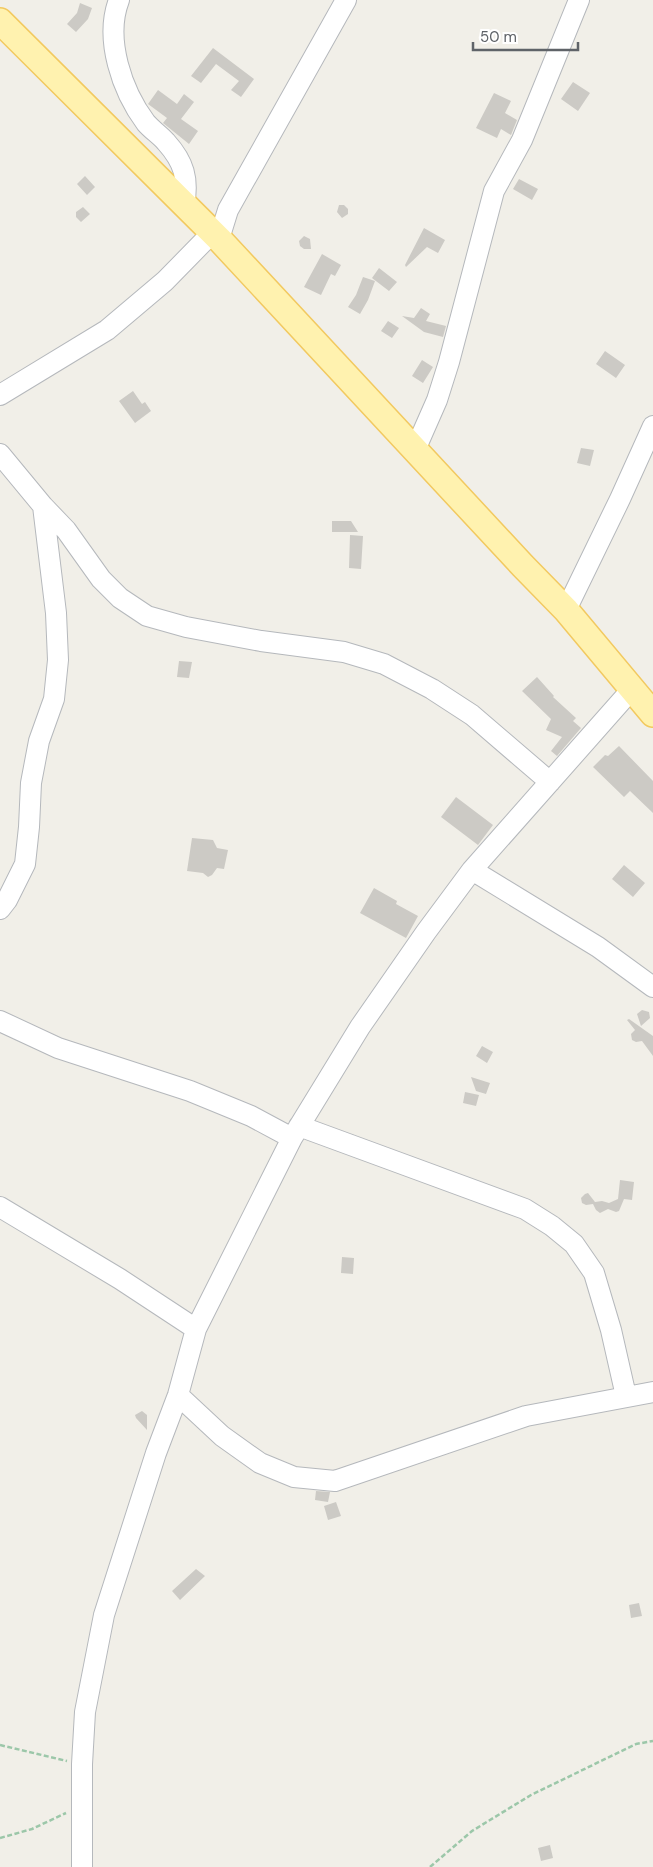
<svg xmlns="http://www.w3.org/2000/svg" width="653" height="1867" font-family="'DM Sans',sans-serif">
	<rect width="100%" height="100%" fill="#f1efe8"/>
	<path fill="#cccac5" d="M80,3L92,8L88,19L76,32L67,24L77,13Z
		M213,48L254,79L241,97L231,90L239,81L216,64L201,83L191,76Z
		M573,82L590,93L578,111L561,99Z
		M158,90L177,104L184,94L194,102L181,119L198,131L189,144L163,123L167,118L148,104Z
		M494,93L511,101L505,113L517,120L511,135L501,129L497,138L476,128Z
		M85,176L95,187L87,195L77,184Z
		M519,179L538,189L532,200L513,189Z
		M339,205H344L348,209V214L342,218L337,212Z
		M83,207L90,214L81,222L76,217V212Z
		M424,228L445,240L438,253L427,247L406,267L405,265Z
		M304,236L310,239L311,249H304L300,246L299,241Z
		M322,254L341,265L335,276L331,274L321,295L304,287Z
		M379,268L397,282L389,291L372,278Z
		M363,277L375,281L368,300L360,314L348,307L356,295Z
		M421,308L430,314L426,321L446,326L443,337L424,332L402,316L414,318Z
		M388,321L399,328L392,338L381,331Z
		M605,351L625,365L616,378L596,364Z
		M422,360L433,367L423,383L412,376Z
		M133,391L142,404L145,402L151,411L135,423L119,401Z
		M581,448L594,450L590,466L577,463Z
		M332,521H351L358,532H332Z
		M350,535L363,536L361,569L349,568Z
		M179,661L192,662L189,678L177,677Z
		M537,677L554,696L553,697L576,718L573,721L581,728L557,756L551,751L562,737L546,730L551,719L522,691Z
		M619,746L653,781V813L630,791L624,797L593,767L605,755L608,756Z
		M456,797L493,825L478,845L441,817Z
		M192,838L213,840L217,848L228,850L224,869L217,868L212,875L208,877L203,873L187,871Z
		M624,865L645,883L633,897L612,879Z
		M374,888L397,901L396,904L418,916L406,938L360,913Z
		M642,1010L649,1012L650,1018L641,1026L637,1014Z
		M629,1019L653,1036V1056L642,1041L636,1042L632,1040L631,1034L635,1030L627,1020Z
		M482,1046L493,1052L487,1063L476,1056Z
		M471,1077L490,1083L486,1094L476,1091Z
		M465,1092L479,1095L476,1106L463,1103Z
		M620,1180L634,1182L632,1200L624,1199L619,1211L616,1212L608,1209L600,1213L596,1210L593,1204L586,1205L582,1203L581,1198L585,1194L588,1193L595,1202L602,1201L609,1203L618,1199Z
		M342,1257L354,1258L353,1274L341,1273Z
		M142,1411L147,1415V1430L136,1418L135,1415Z
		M316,1491L330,1492L328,1502L315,1500Z
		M336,1502L341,1516L328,1520L324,1506Z
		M196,1569L205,1576L180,1600L172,1591Z
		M639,1603L642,1616L631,1618L629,1605Z
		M550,1845L553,1858L541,1861L538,1848Z"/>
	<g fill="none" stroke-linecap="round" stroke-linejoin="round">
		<g stroke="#b5b8bc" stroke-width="22">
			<path id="minor" d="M119,0C104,39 122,91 146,123C152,130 160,135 166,142C184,162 189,179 184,205
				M219,239L228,210L346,0
				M0,395L107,330L165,281L212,233
				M415,450L437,400L449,362L494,191L522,140L579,0
				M0,454L43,506L56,613L58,660L54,699L39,741L31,783L29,827L25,864L7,900L0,909
				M43,506L66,530L101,579L120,598L147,616L186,627L261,641L344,652L384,664L432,689L472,715L550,782
				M566,610L620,499L653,426
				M472,870L598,947L653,987
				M0,1021L58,1048L190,1091L251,1116L292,1138
				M299,1126L525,1209L552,1226L574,1244L594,1273L611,1330L626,1396
				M0,1207L120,1279L196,1329
				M178,1395L222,1436L260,1463L294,1477L335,1481L526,1416L653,1392
				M82,1867V1764L85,1712L104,1615L156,1453L178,1395L196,1329L292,1138L360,1027L426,932L472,870L632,689"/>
		</g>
		<g stroke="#f2c960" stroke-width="28">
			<path id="major" d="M0,21L219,239L523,566L566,610L653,714"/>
		</g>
		<path stroke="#9cc7a9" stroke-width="2.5" stroke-dasharray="5 2.5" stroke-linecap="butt" d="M0,1745L67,1761
			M0,1838L32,1829L66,1813
			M430,1867L472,1831L531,1795L636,1744L653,1741"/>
		<use href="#minor" stroke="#fff" stroke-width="20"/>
		<use href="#major" stroke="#fff2af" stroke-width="25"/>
	</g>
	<path d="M473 42v8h105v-8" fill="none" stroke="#5f6368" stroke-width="2.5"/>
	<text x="480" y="42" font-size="15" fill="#5f6368" stroke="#ffffff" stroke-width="4" paint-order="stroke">50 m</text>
</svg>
